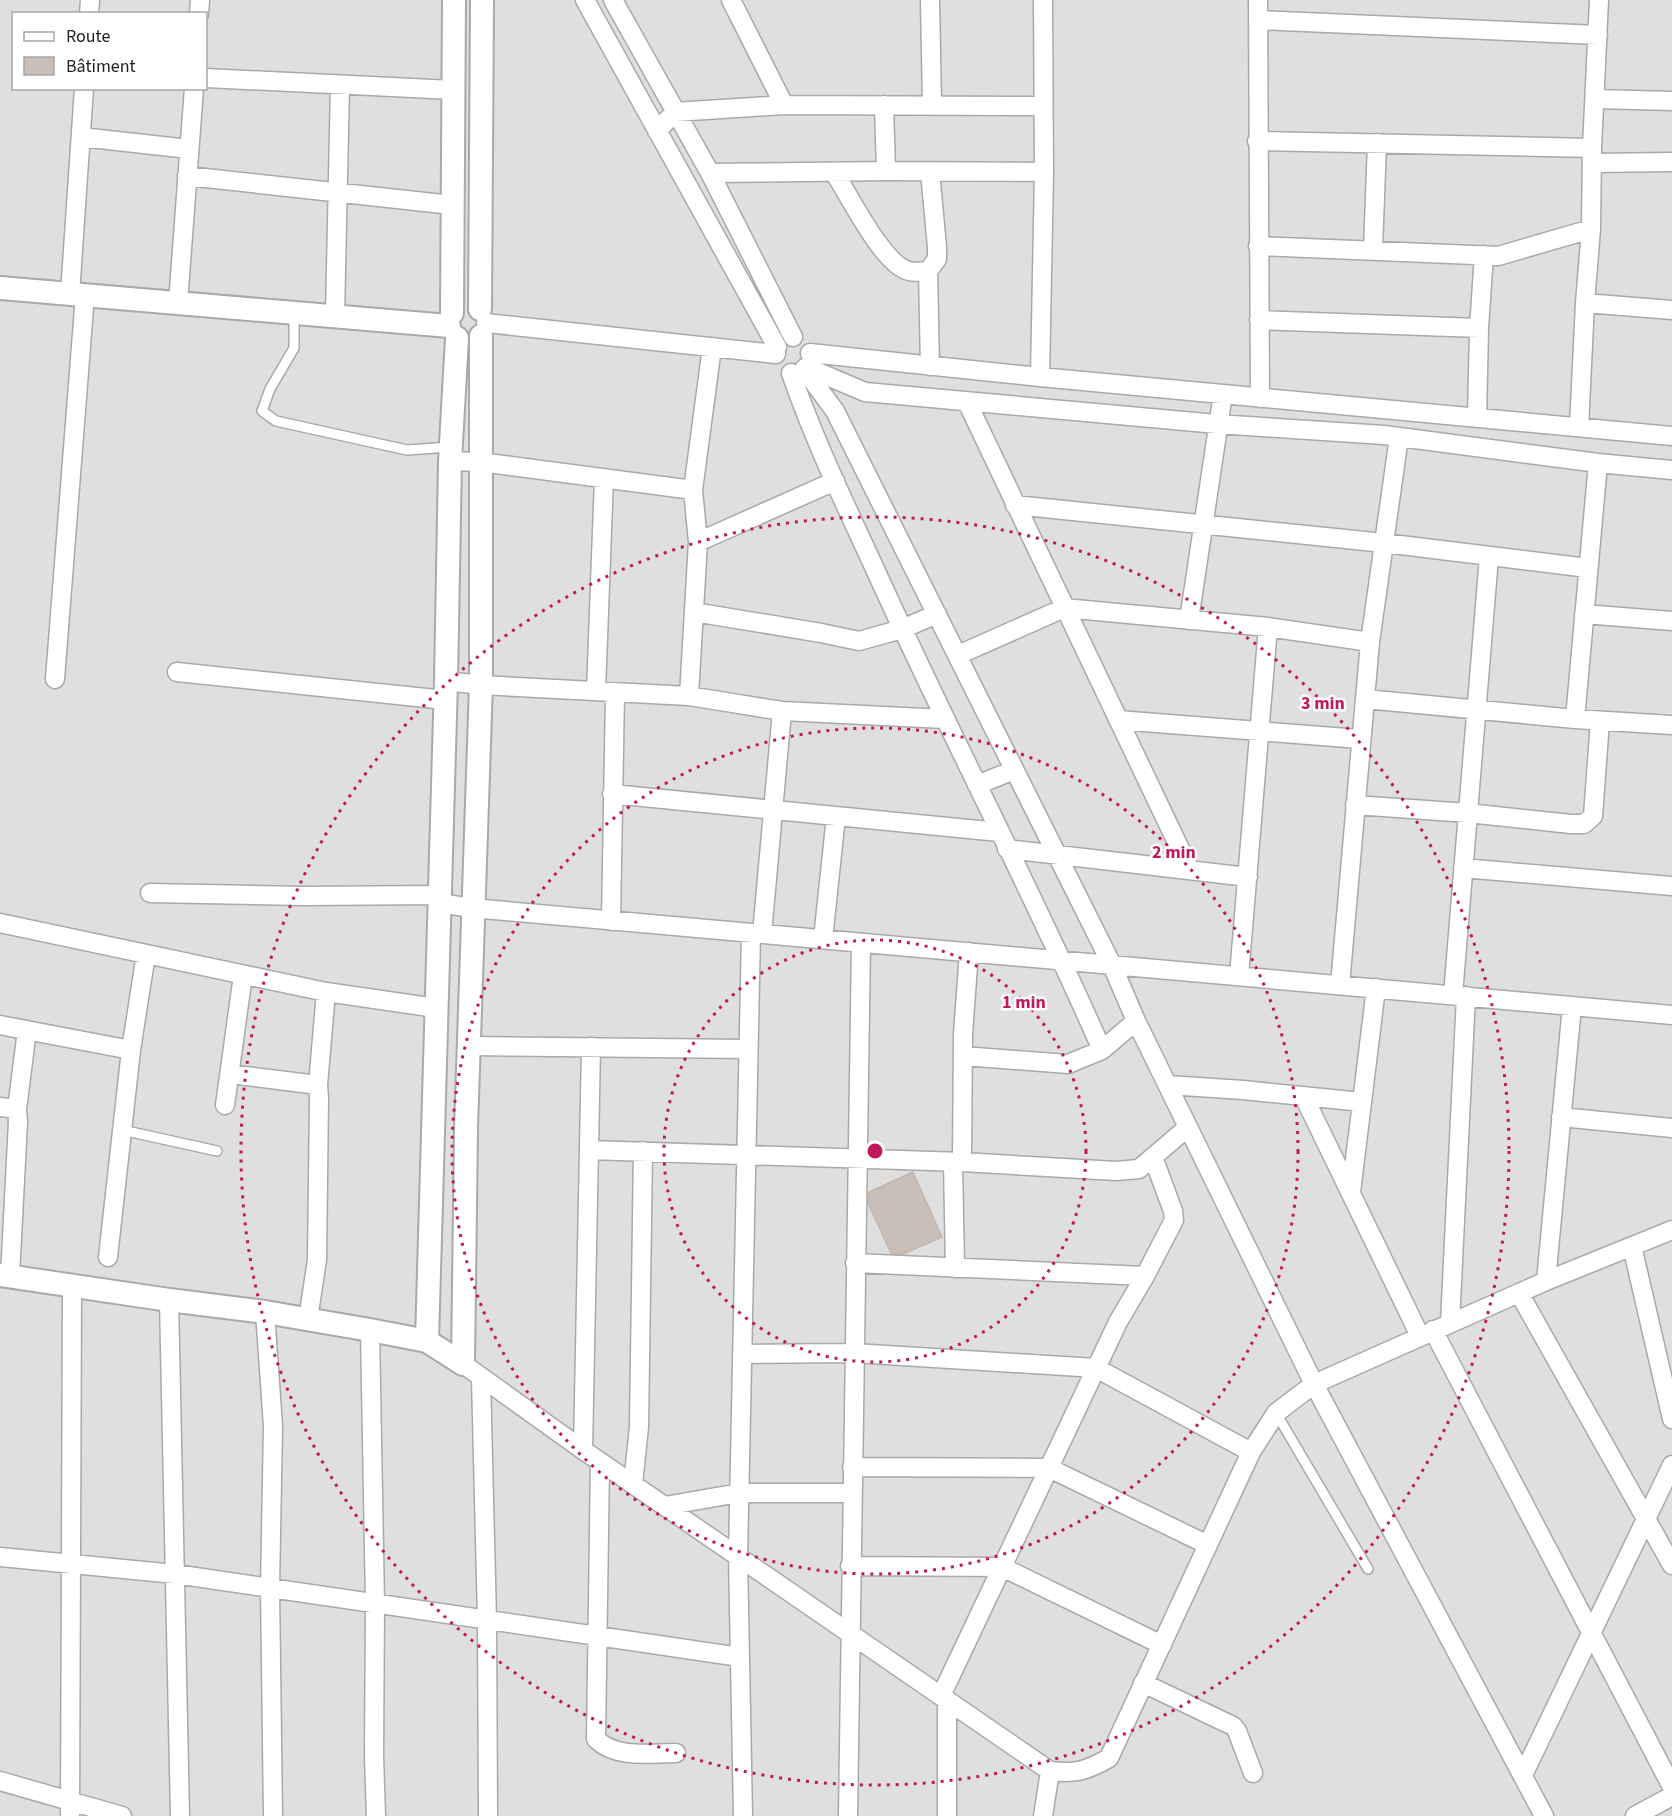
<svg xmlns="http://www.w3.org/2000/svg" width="1672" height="1816" font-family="'Source Sans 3',sans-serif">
	<rect width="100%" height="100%" fill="#f2efe9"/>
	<path fill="#e0dfdf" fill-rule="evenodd" d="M0,0H1672V1816H0ZM14,14H206V88H14Z"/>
	<path fill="#c7bfb8" stroke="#c4b6ab" stroke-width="1.5" d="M913,1172L942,1237L903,1254L891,1253L868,1203L869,1192Z"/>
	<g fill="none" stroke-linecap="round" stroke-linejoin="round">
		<g stroke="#a9a9a9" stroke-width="12">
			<path id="service" d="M294,312V348L270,389L262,411L276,421L407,450L450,447
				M122,1130L217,1151
				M1276,1413L1368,1569"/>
		</g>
		<g stroke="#a9a9a9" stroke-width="21">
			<path id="minor" d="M585,0L777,347
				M613,0L710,173L793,337
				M731,0L784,105
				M930,0L932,105
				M1258,0L1260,398
				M89,14L90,0
				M199,14L200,0
				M1258,20L1598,35
				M206,78L453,90
				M1595,99L1672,101
				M884,105L886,171
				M657,131L675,112L784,105L1043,106
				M81,137L189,149
				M1257,141L1592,148
				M1592,163L1672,162
				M834,172C849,195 883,265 909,271C915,273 922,271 928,271L937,259V247L930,172
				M710,173L886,171L1044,172
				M187,176L452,205
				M1258,246L1498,256L1591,229
				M1373,250L1377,143
				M928,271L930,366
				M70,294L84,88
				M178,303L194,88
				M1585,303L1672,310
				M335,316L340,85
				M1259,320L1479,328
				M486,323L776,354
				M810,353L1040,377L1672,436
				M806,367L865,392L1217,424L1384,435L1598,463L1672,470
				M804,369L835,411L1112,965L1136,1021L1314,1384L1544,1816
				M791,373C814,440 845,504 875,569C948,731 1031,888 1102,1050
				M1040,377L1044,172L1043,0
				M967,402L1190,870
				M1477,418L1479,328L1484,255
				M1579,427L1585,303L1591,229L1592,148L1599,0
				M450,461L480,462L693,490
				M1015,505L1384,543L1588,568
				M698,542L835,481
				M694,612L821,633L859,641L902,629L937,614
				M1584,614L1672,621
				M1189,620L1223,394
				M958,655L1064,608L1268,627L1370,642
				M177,672L445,700
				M55,679L85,295
				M446,681L481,685L689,696L782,711L945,719
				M596,691L604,478
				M689,696L698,542L693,490L712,347
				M1365,699L1575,719L1672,725
				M1575,719L1598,463
				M1118,720L1360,739
				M977,785L1014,770
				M612,794L999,832
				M1355,805L1468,813L1571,824H1584L1593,816L1600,721
				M1007,849L1248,877
				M1463,868L1672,886
				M150,893L302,896L439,895
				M439,903L472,908L1672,1015
				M611,921L615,693
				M0,923L326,992L436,1008
				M762,934L782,711
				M823,939L836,816
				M1239,976L1268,627
				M1340,985L1370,642L1399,437
				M1453,995L1489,557
				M0,1025L131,1050
				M468,1046L748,1049
				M963,1056L1068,1064L1102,1050L1136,1021
				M230,1074L318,1085L319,1098L317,1260L308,1319
				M318,1085L326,992
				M1168,1085L1243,1090L1362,1102
				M1304,1097L1420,1336
				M225,1105L243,975
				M0,1107L17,1109L18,1122L10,1276
				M17,1109L27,1030
				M1561,1117L1672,1128
				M589,1150L962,1162L1116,1171L1139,1169L1188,1127
				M953,1162L955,1268
				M962,1162L963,1034L969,952
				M1351,1192L1376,988
				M1632,1246L1672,1419
				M108,1257L131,1050L146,954
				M855,1263L1145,1276
				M1546,1281L1572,1006
				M1519,1293L1672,1565
				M169,1300L180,1816
				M265,1312L273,1426L270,1588L273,1816
				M1450,1323L1466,996
				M370,1330L375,1604L374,1756L376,1816
				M1433,1330L1672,1787
				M742,1354L854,1353L1096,1368L1251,1452
				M463,1364L583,1450L1050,1771C1076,1774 1086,1771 1109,1758L1251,1452L1276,1413L1314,1384L1546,1281L1672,1230
				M481,1377L487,1620L488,1816
				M583,1450L591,1047
				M600,1462L596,1739C616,1759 649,1753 676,1753
				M852,1467L1049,1468L1208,1545
				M633,1484L639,1427L643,1151
				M665,1506L739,1493H852
				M0,1557L175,1574L740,1657
				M850,1566L1002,1567L1162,1645
				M1143,1683L1233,1726L1237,1731L1253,1773
				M941,1696L1118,1322L1145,1276L1174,1220L1173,1211L1153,1157
				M1523,1775L1672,1465
				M0,1781L122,1816
				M70,1816L72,1286
				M743,1816L738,1556L751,933
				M848,1816L861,943
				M947,1816V1700
				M1043,1816L1050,1771
				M1635,1816L1672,1796"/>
		</g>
		<g stroke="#a9a9a9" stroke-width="26">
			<path id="tertiary" d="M0,288L449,326
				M480,309L482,0
				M452,313L454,0
				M0,1275L169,1300L265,1312L370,1330L427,1341L463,1364
				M427,1341L446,681L450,461L457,338
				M463,1364L466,1128L481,685V336"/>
		</g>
		<use href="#service" stroke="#fff" stroke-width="9"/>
		<use href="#minor" stroke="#fff" stroke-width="18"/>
		<use href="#tertiary" stroke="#fff" stroke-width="22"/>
	</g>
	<g fill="none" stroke="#c2185b" stroke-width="3" stroke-dasharray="3 6">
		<circle cx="875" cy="1151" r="211"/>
		<circle cx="875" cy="1151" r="423"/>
		<circle cx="875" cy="1151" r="634"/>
	</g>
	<circle cx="875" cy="1151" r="9" fill="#c2185b" stroke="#fff" stroke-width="3"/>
	<g font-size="18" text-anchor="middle" font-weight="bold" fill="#c2185b" stroke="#fff" stroke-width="5" stroke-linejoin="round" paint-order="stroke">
		<text x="1323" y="709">3 min</text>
		<text x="1174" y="858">2 min</text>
		<text x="1024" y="1008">1 min</text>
	</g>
	<rect x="12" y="12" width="195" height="78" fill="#ffffff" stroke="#a7a7a7" stroke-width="1.5"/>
	<rect x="24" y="32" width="30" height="9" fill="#ffffff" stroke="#a7a7a7" stroke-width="1.5"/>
	<text x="66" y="42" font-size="18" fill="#222222">Route</text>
	<rect x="24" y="57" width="30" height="18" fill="#c7bfb8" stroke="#a7a7a7" stroke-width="1.5"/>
	<text x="66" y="72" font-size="18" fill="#222222">Bâtiment</text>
</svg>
